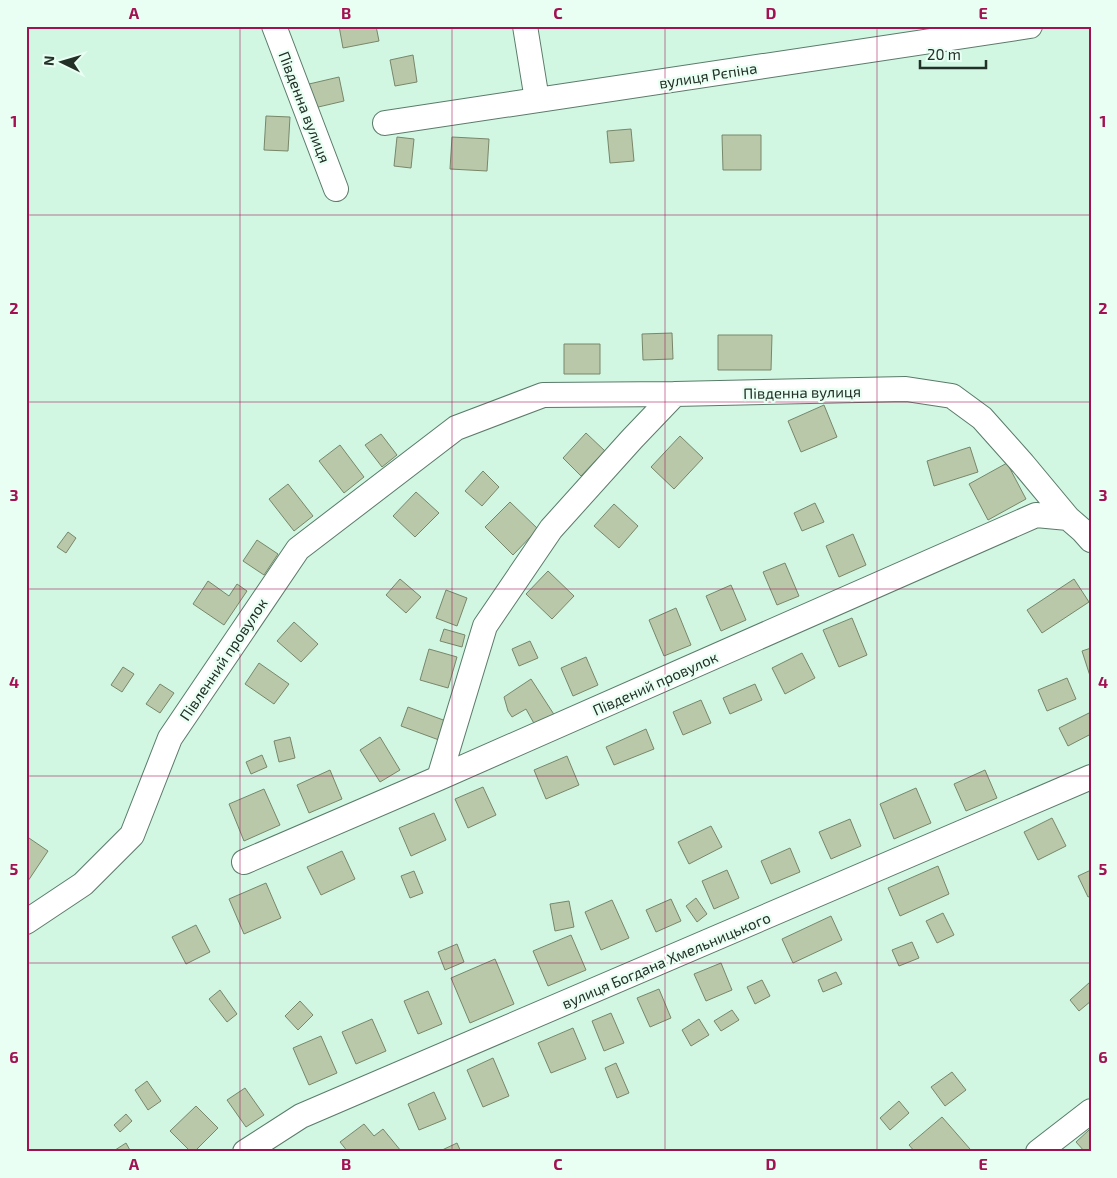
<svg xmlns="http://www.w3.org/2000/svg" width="1117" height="1178" font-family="'Exo 2',sans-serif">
	<rect width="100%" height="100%" fill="#d1f6e2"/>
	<path fill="#b8c8a9" stroke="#78876a" d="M339,26H376L379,41L343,48Z
		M413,55L417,82L395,86L390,60Z
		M339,77L344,101L314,108L309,84Z
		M266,116L290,117L288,151L264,150Z
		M631,129L634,161L610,163L607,131Z
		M722,135H761V170H723Z
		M397,137L414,139L411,168L394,166Z
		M452,137L489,139L487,171L450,169Z
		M672,333L673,359L643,360L642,334Z
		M718,335H772L771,370H718Z
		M564,344H600V374H564Z
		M824,405L837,437L801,452L788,421Z
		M586,433L605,451L581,476L563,458Z
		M381,434L397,455L382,467L365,445Z
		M680,436L703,458L674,489L651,467Z
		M340,445L364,477L344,493L319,461Z
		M970,447L978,472L934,486L927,461Z
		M1007,463L1026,499L988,520L969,484Z
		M483,471L499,487L482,506L465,491Z
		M288,484L313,516L294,531L269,499Z
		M416,492L439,513L415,537L393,516Z
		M510,502L538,529L513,555L485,527Z
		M815,503L824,522L802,531L794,513Z
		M614,504L638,526L619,548L594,526Z
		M68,532L76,538L66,553L57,547Z
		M853,534L866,565L839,577L826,546Z
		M257,540L278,554L264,575L243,561Z
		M785,563L799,596L777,605L763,572Z
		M548,571L574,596L552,619L526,594Z
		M400,579L421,597L406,613L386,595Z
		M1074,579L1089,602L1042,633L1027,610Z
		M208,581L229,596L237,584L247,591L224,625L193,604Z
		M731,585L746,620L721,631L706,596Z
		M446,590L467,598L457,626L436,618Z
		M676,608L691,645L664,656L649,620Z
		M852,618L867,655L839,667L823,630Z
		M294,622L318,644L301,662L277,641Z
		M444,629L465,635L462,647L440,641Z
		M530,641L538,658L519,666L512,649Z
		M1091,648V679L1082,651Z
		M429,649L457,657L448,688L420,680Z
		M802,653L815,678L785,694L772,668Z
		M586,657L598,685L573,696L561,668Z
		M259,663L289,684L274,704L245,684Z
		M123,667L134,674L122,692L111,685Z
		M1067,678L1076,699L1047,711L1038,690Z
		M531,679L555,716L536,727L526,709L512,717L508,711L504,697Z
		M160,684L174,693L160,713L146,704Z
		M755,684L762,700L730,714L723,698Z
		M701,700L711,723L683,735L673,712Z
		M408,707L446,721L439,740L401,726Z
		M1091,712V734L1068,746L1059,728Z
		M646,729L654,749L614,765L606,747Z
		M290,737L295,758L279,762L274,741Z
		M380,737L400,770L380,782L360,750Z
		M262,755L267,767L251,774L246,762Z
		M567,756L579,785L546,799L534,770Z
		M330,770L342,799L309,813L297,785Z
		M985,770L997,798L966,811L954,784Z
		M483,787L496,815L468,828L455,799Z
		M916,788L931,823L894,839L880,804Z
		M264,789L280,825L244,841L229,804Z
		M434,813L446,840L411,856L399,828Z
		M1052,818L1066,846L1038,860L1024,832Z
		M850,819L861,846L831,859L819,832Z
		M711,826L722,847L689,864L678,842Z
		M26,836L48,851L26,884Z
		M790,848L800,872L771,884L761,861Z
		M342,851L355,879L321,895L307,867Z
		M938,866L949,894L900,916L888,888Z
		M727,870L739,898L714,909L702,881Z
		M1091,870V896L1088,897L1078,876Z
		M414,871L423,893L410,898L401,876Z
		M266,883L281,918L244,934L229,899Z
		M696,898L707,914L697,922L686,906Z
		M671,899L681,921L656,932L646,910Z
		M612,900L629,938L601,950L585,912Z
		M569,901L574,927L555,931L550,904Z
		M943,913L954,935L937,943L926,921Z
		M831,916L842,940L793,963L782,939Z
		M196,925L210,952L186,964L172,937Z
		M571,935L586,970L548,986L533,951Z
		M912,942L919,958L899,966L892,950Z
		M457,944L464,962L445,970L438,952Z
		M495,959L514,1004L470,1023L451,978Z
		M721,963L732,990L706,1001L694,974Z
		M836,972L842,984L823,992L818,980Z
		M762,980L770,996L755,1004L747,987Z
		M1090,982L1091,1001L1079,1011L1070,1000Z
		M659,989L671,1018L650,1027L637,998Z
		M220,990L237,1014L227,1022L209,999Z
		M428,991L442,1024L418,1034L404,1001Z
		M300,1001L313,1015L298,1030L285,1016Z
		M732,1010L739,1020L721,1031L714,1021Z
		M611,1013L624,1043L604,1051L592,1021Z
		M372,1019L386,1051L356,1064L342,1032Z
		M699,1019L709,1035L691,1046L682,1030Z
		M573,1028L586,1059L551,1073L538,1043Z
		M321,1036L337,1073L309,1085L293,1048Z
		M493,1058L509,1096L483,1107L467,1070Z
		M616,1063L629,1093L617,1098L605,1068Z
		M952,1072L966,1090L945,1106L931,1087Z
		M147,1081L161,1101L148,1110L135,1090Z
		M245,1088L264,1115L246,1127L227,1100Z
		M434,1092L446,1119L419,1130L408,1104Z
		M899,1101L909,1113L890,1130L880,1118Z
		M196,1106L218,1128L194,1152H191L170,1131Z
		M126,1114L132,1121L120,1132L114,1125Z
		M942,1117L970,1149L967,1152H915L909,1145Z
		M364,1124L374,1136L383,1129L401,1151L348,1152L340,1142Z
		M1089,1130L1091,1132V1152H1085L1076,1142Z
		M126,1143L131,1152H112Z
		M457,1143L461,1152H440V1151Z"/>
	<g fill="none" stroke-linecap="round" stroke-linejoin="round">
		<g stroke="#5a7b69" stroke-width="26">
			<path id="minor" d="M274,26L336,189
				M525,26L537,100
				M385,123L1030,26
				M439,778L485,626L551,529L632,439L675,394
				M244,862L439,778L1036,515L1068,518
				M26,922L83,884L132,835L170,738L298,549L456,428L543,395L675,394L906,389L952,396L982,418L1023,464L1068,518L1083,531L1091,540
				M245,1152L301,1116L1091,777
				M1038,1152L1091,1111"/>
		</g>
		<use href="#minor" stroke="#fff" stroke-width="24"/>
	</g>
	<path fill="none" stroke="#a31152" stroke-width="1" stroke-opacity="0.55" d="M240,26V1152M452,26V1152M665,26V1152M877,26V1152M26,215H1091M26,402H1091M26,589H1091M26,776H1091M26,963H1091"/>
	<g text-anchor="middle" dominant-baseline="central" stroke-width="4.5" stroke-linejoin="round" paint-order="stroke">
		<g font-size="15" fill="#223028" stroke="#e9fff3">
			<text transform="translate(708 75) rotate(-9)">вулиця Рєпіна</text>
			<text transform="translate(305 107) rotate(69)">Південна вулиця</text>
			<text transform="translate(802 392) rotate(-1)">Південна вулиця</text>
			<text transform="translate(223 659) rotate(-56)">Півленний провулок</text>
			<text transform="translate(655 683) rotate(-24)">Південий провулок</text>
			<text transform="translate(666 960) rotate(-23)">вулиця Богдана Хмельницького</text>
		</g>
	</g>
	<rect width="1117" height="1178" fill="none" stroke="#e9fff3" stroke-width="55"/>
	<g transform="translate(62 62) rotate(275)" stroke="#e9fff3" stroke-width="4" paint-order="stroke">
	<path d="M0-4L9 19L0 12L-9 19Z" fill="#223028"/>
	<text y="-8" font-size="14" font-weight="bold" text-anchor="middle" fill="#223028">N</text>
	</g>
	<path d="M920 60v8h66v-8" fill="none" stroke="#223028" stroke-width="2.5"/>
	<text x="927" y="60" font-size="15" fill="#223028" stroke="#e9fff3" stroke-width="4" paint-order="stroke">20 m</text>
	<rect x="28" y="28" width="1062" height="1122" fill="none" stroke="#a31152" stroke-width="2"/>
	<g font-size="16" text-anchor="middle" font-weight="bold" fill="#a31152">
		<text x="134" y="19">A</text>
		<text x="346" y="19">B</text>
		<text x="558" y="19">C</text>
		<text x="771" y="19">D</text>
		<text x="983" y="19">E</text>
		<text x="14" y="127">1</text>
		<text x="1103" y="127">1</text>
		<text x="14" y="314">2</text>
		<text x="1103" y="314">2</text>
		<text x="14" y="501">3</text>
		<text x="1103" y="501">3</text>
		<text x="14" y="688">4</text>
		<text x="1103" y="688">4</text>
		<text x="14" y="875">5</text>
		<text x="1103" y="875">5</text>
		<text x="14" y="1063">6</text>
		<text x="1103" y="1063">6</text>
		<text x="134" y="1170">A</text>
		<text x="346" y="1170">B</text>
		<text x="558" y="1170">C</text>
		<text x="771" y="1170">D</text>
		<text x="983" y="1170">E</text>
	</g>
</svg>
